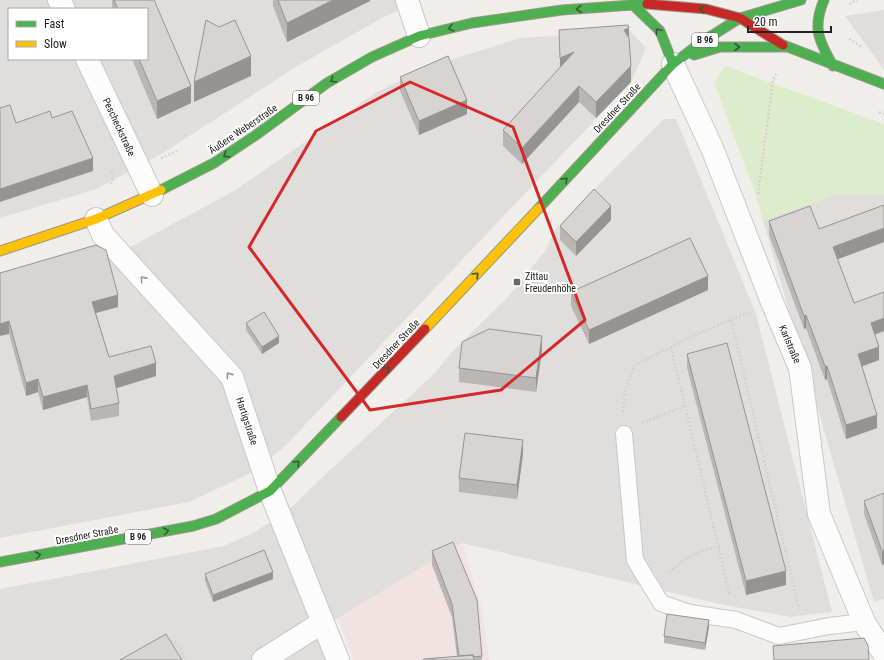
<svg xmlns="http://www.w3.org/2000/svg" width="884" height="660" font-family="'Roboto Condensed',sans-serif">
	<rect width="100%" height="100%" fill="#f0eeeb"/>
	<path fill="#dfdedc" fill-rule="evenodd" d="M0,0H421L384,17L294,68L168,150L97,189L0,218ZM9,9H147V59H9Z
		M884,10V70L845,16Z
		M630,31L646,48L631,82L284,447L255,471L189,502L0,538V283L132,246L234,191L377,92L425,68L520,38Z
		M664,119H676L756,314L832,612L791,617L724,605L462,543L320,629L332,660H0V589L224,546L257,531L293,506L329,471L433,375L453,351L508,297L545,251L557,227Z
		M837,194L884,195V599L874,602L763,221Z"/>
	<path fill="#f1e3e1" d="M462,543L482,609L489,660H353L338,618Z"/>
	<path fill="#ddeccb" d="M725,66L884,124V195L837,194L763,221L755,193L714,83Z"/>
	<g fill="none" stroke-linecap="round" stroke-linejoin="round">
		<g stroke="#c9c8c7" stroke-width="18">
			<path id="lane" d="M624,434L635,560L661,603L690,613L736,620L779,636L829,626L864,622"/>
		</g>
		<g stroke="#c9c8c7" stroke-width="24">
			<path id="street" d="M59,0L64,9
				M407,0L419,36
				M87,59L152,195
				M673,64L712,148L772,302L800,368L819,514L864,622L884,654
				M96,219L103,235L232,377L270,491L338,660
				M263,660L323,622"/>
		</g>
		<g stroke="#999a82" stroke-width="11">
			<path id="fast" d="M824,0C812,28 819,41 833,66
				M632,4L660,31L673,64
				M740,18L801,0
				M783,45L884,84
				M694,55L720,47H786
				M161,190L214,163L256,135L327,83L372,57L419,36L472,23L562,10L647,4
				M539,208L673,64L700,43L740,18
				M0,562L193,526L216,519L270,491L341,417"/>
		</g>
		<g stroke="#999a82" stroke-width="11">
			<path id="slow" d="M0,251L96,219L161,190
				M425,329L539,208"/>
		</g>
		<g stroke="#999a82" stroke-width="11">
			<path id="jam" d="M647,4L706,9L740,18L783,45
				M341,417L425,329"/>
		</g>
		<path stroke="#dccecd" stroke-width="2.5" stroke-dasharray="2 2" stroke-linecap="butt" d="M849,4L857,0
			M849,39L862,47
			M879,112L884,114
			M161,158L177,151
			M111,171L113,178L111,184
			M758,194L773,80L777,72
			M731,320L799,609
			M671,347L730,596
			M623,412L625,390L635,365L689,338L748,312
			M642,423L684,406
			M669,572L686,558L708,549L720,547
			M167,641C178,639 181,652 185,660"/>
		<use href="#lane" stroke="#fdfcfc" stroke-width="16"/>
		<use href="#street" stroke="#fdfcfc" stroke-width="22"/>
		<use href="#fast" stroke="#4caf50" stroke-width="9"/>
		<use href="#slow" stroke="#ffc107" stroke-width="9"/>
		<use href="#jam" stroke="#c62828" stroke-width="9"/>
	</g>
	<path fill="#b9b6b5" d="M112,0H154L191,103L157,119L132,59H147V9H112Z
		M273,0H370V1L287,42L273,6Z
		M559,30L629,37L631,82L596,118L579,102L522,164L503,146V130L560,68Z
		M400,77L467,114L419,135L400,91Z
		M884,205V242L837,259L854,303L875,334L879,360L862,366L877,428L846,439L827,379L825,380L806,328L804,329L769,235V221L819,229Z
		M611,220L576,256L560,240V226Z
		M0,273L118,307L96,313L109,357L156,376L116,388L119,403V416L91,421L87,397L43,410L38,392L26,396L9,334Z
		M708,290L589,344L571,306V292Z
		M246,323L279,343L262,354L246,330Z
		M542,350L536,392L459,382V368Z
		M687,354L786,585L746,595L687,368Z
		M523,454L517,499L459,492V478Z
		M884,493L882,565L864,514V501Z
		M432,551L482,656V660H423L457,657L452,617L432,565Z
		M205,574L273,579L213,602L205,581Z
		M709,627L705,650L664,643V636Z"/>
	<path fill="#969493" d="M333,0H370V1L287,42V23Z
		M629,28V44L624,30Z
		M574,52L560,74V58Z
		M251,56V76L194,102V82Z
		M631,66V82L596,118V102Z
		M191,86V103L157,119V101Z
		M579,86V102L522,164V148Z
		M467,100V114L419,135V121Z
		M93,158V171L0,202V189Z
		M611,206V220L576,256V242Z
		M884,228V242L833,261V247Z
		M708,276V290L589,344V330Z
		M118,295V307L92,314V302Z
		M806,315V328L804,329V316Z
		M884,318V331L871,336V323Z
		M9,321V334L0,336V324Z
		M279,336V343L262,354V347Z
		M542,336V350L536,392V378Z
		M879,347V360L858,368V354Z
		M156,363V376L114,389V376Z
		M825,366H827V379L825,380Z
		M38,379V392L26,396V383Z
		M87,385V397L43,410V397Z
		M877,415V428L846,439V425Z
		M523,440V454L517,499V485Z
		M884,550V564L882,565V551Z
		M786,571V585L746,595V581Z
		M273,572V579L213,602V595Z
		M709,620V627L705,650V643Z"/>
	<path fill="#d7d4d2" stroke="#969493" d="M114,0H154L191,86L157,101L139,59H147V9H118Z
		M278,0H333L287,23Z
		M206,20L219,27L235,20L251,56L194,82Z
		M628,25L629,28L624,30L629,38L631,66L596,102L579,86L522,148L503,130L574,52L560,58L559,30Z
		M448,56L467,100L419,121L400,77Z
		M10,105L16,123L50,111L52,118L72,111L93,158L0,189V108Z
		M594,189L611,206L576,242L560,226Z
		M884,205V228L833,247L854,303L884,292V318L871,323L879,347L858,354L877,415L846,425L827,366H825L806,315L804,316L769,221L810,206L819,229Z
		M690,238L708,276L589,330L571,292Z
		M96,245L106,250L118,295L92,302L109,357L151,346L156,363L114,376L119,403L91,409L87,385L43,397L38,379L26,383L9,321L0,324V273Z
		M264,312L279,336L262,347L246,323Z
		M489,329L542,336L536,378L459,368L462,342Z
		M727,343L786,571L746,581L687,354Z
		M465,433L523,440L517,485L459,478Z
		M884,493V550L882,551L864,501Z
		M453,542L477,600L482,656L473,657V655L459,656L452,604L432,551Z
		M264,550L273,572L213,595L205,574Z
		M667,614L709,620L705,643L664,636Z
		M166,634L182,660H120Z
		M864,638L868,645L869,660H774L773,646Z
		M473,655L474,660H423L424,659Z"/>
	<defs><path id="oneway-chevron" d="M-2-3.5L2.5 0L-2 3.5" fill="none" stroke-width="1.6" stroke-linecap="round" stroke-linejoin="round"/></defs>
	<g stroke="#335a34">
		<use href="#oneway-chevron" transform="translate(579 9) rotate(175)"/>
		<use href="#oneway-chevron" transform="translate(702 9) rotate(-172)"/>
		<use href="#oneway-chevron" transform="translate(451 28) rotate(166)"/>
		<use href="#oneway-chevron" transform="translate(658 31) rotate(-127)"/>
		<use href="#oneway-chevron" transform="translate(737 47)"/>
		<use href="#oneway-chevron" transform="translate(333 80) rotate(149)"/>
		<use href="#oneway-chevron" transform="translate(226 155) rotate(147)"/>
		<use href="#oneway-chevron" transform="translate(565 180) rotate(-47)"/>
		<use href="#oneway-chevron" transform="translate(476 275) rotate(-46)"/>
		<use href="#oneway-chevron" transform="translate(387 369) rotate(-47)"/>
		<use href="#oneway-chevron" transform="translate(297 463) rotate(-46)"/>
		<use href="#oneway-chevron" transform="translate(166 531) rotate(-11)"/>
		<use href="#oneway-chevron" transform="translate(38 555) rotate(-11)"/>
	</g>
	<g stroke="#9a9a9a">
		<use href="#oneway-chevron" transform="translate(143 279) rotate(-132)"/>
		<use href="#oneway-chevron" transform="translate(229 375) rotate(-125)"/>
	</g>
	<path fill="none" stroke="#d62828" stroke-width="3" stroke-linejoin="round" d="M410,82L513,127L585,320L501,390L370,410L249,247L316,131Z"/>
	<rect fill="#6a6968" stroke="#fff" stroke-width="1.5" x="513" y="278" width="8" height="8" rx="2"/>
	<g text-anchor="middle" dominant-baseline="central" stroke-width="4" stroke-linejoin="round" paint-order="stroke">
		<g fill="#fff" stroke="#646464" stroke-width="1">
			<rect x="692" y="33" width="26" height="14" rx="3"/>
			<rect x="293" y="91" width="26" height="14" rx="3"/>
			<rect x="125" y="530" width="26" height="14" rx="3"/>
		</g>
		<g font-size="9" font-weight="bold" fill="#222">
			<text x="705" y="40">B 96</text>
			<text x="306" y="98">B 96</text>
			<text x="138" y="537">B 96</text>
		</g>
		<g font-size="10" fill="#222" stroke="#fff">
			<text transform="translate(617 108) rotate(-47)">Dresdner Straße</text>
			<text transform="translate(119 127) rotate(65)">Pescheckstraße</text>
			<text transform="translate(243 129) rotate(-34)">Äußere Weberstraße</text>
			<text transform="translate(396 344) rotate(-47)">Dresdner Straße</text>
			<text transform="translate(790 344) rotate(67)">Karlstraße</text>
			<text transform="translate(247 421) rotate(72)">Hartigstraße</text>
			<text transform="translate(87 535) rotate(-11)">Dresdner Straße</text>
		</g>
		<g font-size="10" fill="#222" stroke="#fff" text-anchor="start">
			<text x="525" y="276">Zittau<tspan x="525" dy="12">Freudenhöhe</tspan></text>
		</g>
	</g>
	<rect x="8" y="8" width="140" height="52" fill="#ffffff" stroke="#a7a7a7"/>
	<rect x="16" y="21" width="20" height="6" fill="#4caf50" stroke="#a7a7a7"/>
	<text x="44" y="28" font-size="12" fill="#222222">Fast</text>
	<rect x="16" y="41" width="20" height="6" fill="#ffc107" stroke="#a7a7a7"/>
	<text x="44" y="48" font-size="12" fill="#222222">Slow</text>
	<path d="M748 26v6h83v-6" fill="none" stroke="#222222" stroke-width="2"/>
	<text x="754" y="26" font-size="12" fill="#222222" stroke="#ffffff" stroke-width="3" paint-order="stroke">20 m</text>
</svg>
